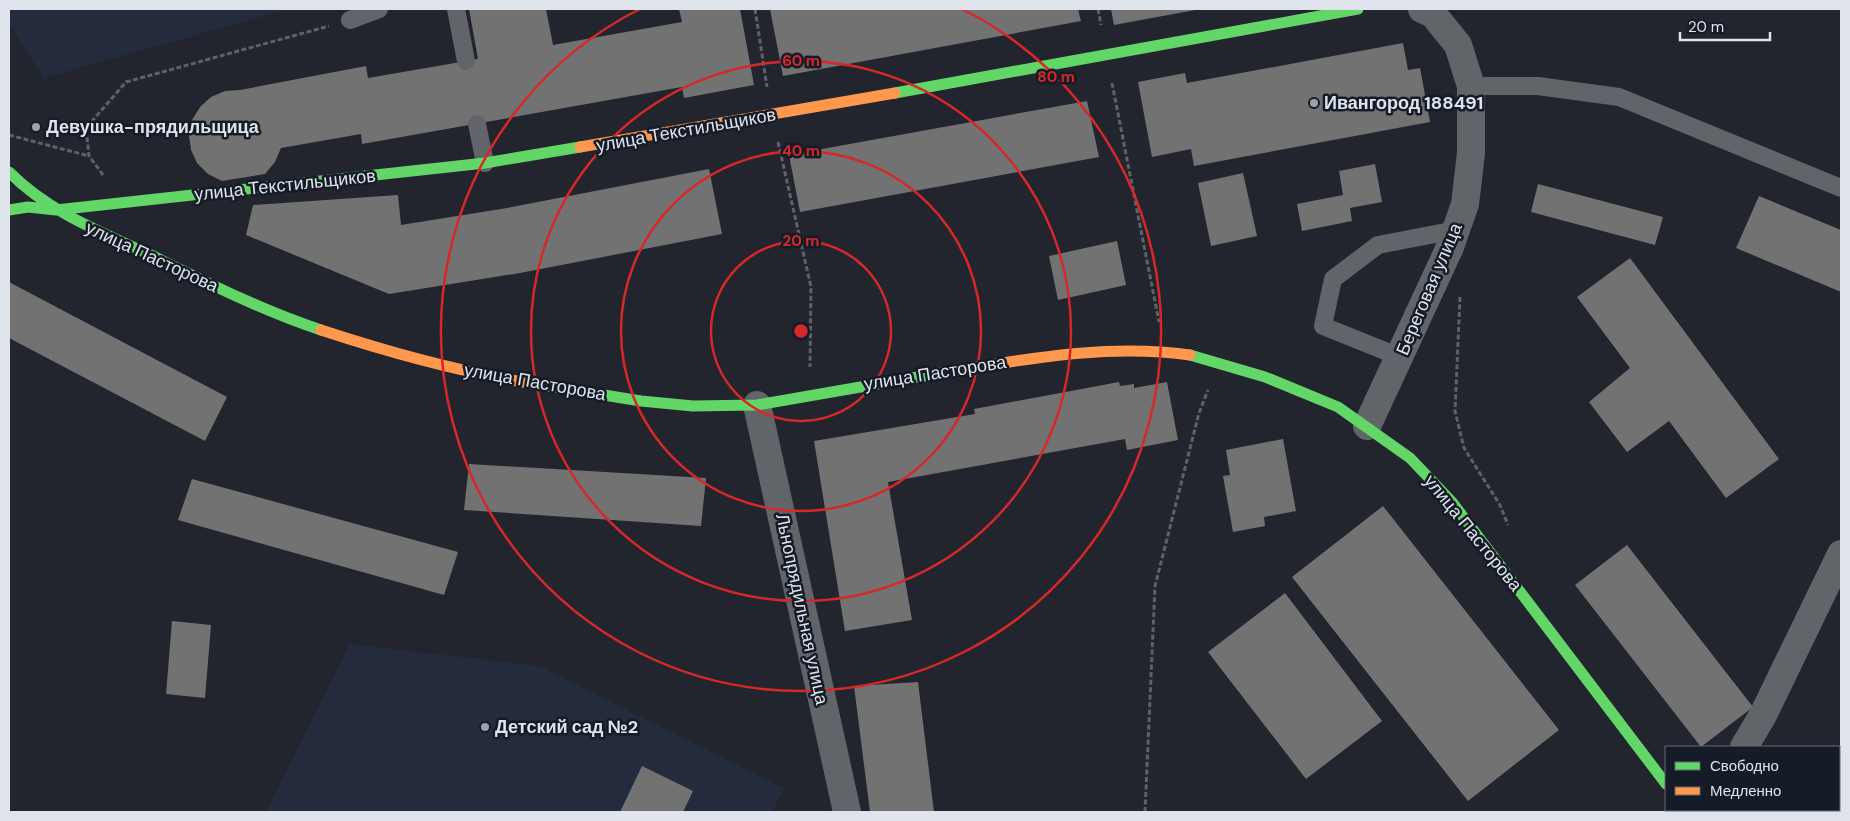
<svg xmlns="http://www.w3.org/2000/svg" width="1850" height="821" font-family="'DM Sans',sans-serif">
	<rect width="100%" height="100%" fill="#22252d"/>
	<path fill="#232b3c" d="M9,9H289L44,78L9,24Z
		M350,644L539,666L784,788L772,812H266Z"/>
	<path fill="#737273" d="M469,9H546L553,45L682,22L679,9H740L754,85L684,98L682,87L362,144L361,134L281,148L275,162L265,174L222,181L208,174L197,163L191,150L189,135L192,120L200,107L211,97L225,91L240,90L366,66L368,78L478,59Z
		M770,9H1078L1081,21L783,76Z
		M1111,9H1194L1195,10L1114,25Z
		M1403,43L1408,70L1420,68L1430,122L1194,166L1191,149L1152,157L1138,82L1185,73L1187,83Z
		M1087,101L1099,157L800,212L789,155Z
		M1375,164L1382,202L1350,208L1352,221L1302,231L1297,204L1343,195L1339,171Z
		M709,169L722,234L520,273L389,294L246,235L253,205L398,195L401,225L507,208Z
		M1243,173L1257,236L1211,246L1198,183Z
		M1538,184L1663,217L1655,245L1531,212Z
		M1759,196L1841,230V292L1736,248Z
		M1117,241L1126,285L1058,300L1049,256Z
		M1630,258L1779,459L1726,498L1669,421L1627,452L1589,402L1630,368L1577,297Z
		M9,282L227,397L205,441L9,338Z
		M1119,382L1120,386L1134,384V388L1167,382L1178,440L1127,450L1125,439L888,482L912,620L845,631L814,441L975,414L974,409Z
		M1283,439L1296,511L1264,517L1265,526L1233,532L1223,476L1230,475L1226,450Z
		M469,464L706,478L701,526L464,510Z
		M192,479L458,552L444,595L178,520Z
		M1383,506L1559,730L1468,801L1292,577Z
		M1627,545L1753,707L1701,747L1575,585Z
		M1285,593L1382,721L1306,779L1208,652Z
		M172,621L211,625L205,698L166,694Z
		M918,682L934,812H870L854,686Z
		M642,766L693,791L683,812H620Z"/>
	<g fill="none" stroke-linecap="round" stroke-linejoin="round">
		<path stroke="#5f6168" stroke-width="3" stroke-dasharray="5 2.5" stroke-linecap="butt" d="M755,9L767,87
			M1098,9L1101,25
			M1112,83L1159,322
			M9,135L89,156
			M778,142L811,287L810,367
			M103,175L89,156L86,128L126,82L329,26
			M1460,297L1455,411L1464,448L1500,505L1508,525
			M1145,812L1155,586L1199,413L1208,390"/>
		<path stroke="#616469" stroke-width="18" d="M456,9L466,61
			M350,20L379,9
			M1471,86H1538L1619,97L1841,188
			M477,124L485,163
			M1400,357L1323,326L1333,279L1378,245L1456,230"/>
		<path stroke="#616469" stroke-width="28" d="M757,405L847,812
			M1367,426L1450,247L1465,204L1471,153V86L1458,45L1433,14L1422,9
			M1744,747L1763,715L1841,554
			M1686,810L1688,812"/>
		<path stroke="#63d668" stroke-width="11" d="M895,93L1358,9
			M9,172C50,213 101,232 153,256C208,283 263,311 321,330
			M9,210L28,207L56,210L485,163L580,147
			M1190,355L1265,377L1338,407L1410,458L1452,502L1666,784
			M536,384L641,401L693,406L757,405L964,369"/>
		<path stroke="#ff974d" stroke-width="11" d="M580,147L895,93
			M321,330C391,353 463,373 536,384
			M964,369C1038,357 1115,344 1190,355"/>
	</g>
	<g fill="none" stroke="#d62828" stroke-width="2.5">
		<circle cx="801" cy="331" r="90"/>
		<circle cx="801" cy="331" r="180"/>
		<circle cx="801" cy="331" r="270"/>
		<path d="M962 9A360 360 0 1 1 640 9"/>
	</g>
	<g fill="#9da1a9" stroke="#151b27" stroke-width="2">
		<circle cx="1314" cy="103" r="5"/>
		<circle cx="36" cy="127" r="5"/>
		<circle cx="485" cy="727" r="5"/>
	</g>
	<g text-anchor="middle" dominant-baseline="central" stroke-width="5" stroke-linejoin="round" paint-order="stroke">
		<g font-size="18" font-weight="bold" fill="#dfe4ec" stroke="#151b27" text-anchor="start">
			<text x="1324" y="103">Ивангород 188491</text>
			<text x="46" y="127">Девушка-прядильщица</text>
			<text x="495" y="727">Детский сад №2</text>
		</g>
		<g font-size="18" fill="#dfe4ec" stroke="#151b27">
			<text transform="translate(686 130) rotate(-10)">улица Текстильщиков</text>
			<text transform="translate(285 185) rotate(-6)">улица Текстильщиков</text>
			<text transform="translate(152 257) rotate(25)">улица Пасторова</text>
			<text transform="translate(1429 289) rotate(-67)">Береговая улица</text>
			<text transform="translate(935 373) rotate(-9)">улица Пасторова</text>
			<text transform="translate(535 382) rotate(10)">улица Пасторова</text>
			<text transform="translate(1473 533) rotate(51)">улица Пасторова</text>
			<text transform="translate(802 609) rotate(78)">Льнопрядильная улица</text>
		</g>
	</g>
	<circle cx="801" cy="331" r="8" fill="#d62828" stroke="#151b27" stroke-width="2.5"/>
	<g font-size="15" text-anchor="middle" font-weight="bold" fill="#d62828" stroke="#151b27" stroke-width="5" stroke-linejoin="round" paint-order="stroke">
		<text x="801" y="66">60 m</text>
		<text x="1056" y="82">80 m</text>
		<text x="801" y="156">40 m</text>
		<text x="801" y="246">20 m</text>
	</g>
	<rect width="1850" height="821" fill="none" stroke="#dfe4ec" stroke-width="20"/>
	<rect x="1665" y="746" width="175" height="65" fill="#151b27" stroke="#666b76"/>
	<rect x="1675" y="762" width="25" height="8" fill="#63d668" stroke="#666b76"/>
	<text x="1710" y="771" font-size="15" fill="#dfe4ec">Свободно</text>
	<rect x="1675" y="787" width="25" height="8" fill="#ff974d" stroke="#666b76"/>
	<text x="1710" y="796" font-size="15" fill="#dfe4ec">Медленно</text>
	<path d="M1680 32v8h90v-8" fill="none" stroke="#dfe4ec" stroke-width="2.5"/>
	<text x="1688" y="32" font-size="15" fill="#dfe4ec" stroke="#151b27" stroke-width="4" paint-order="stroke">20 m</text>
</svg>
